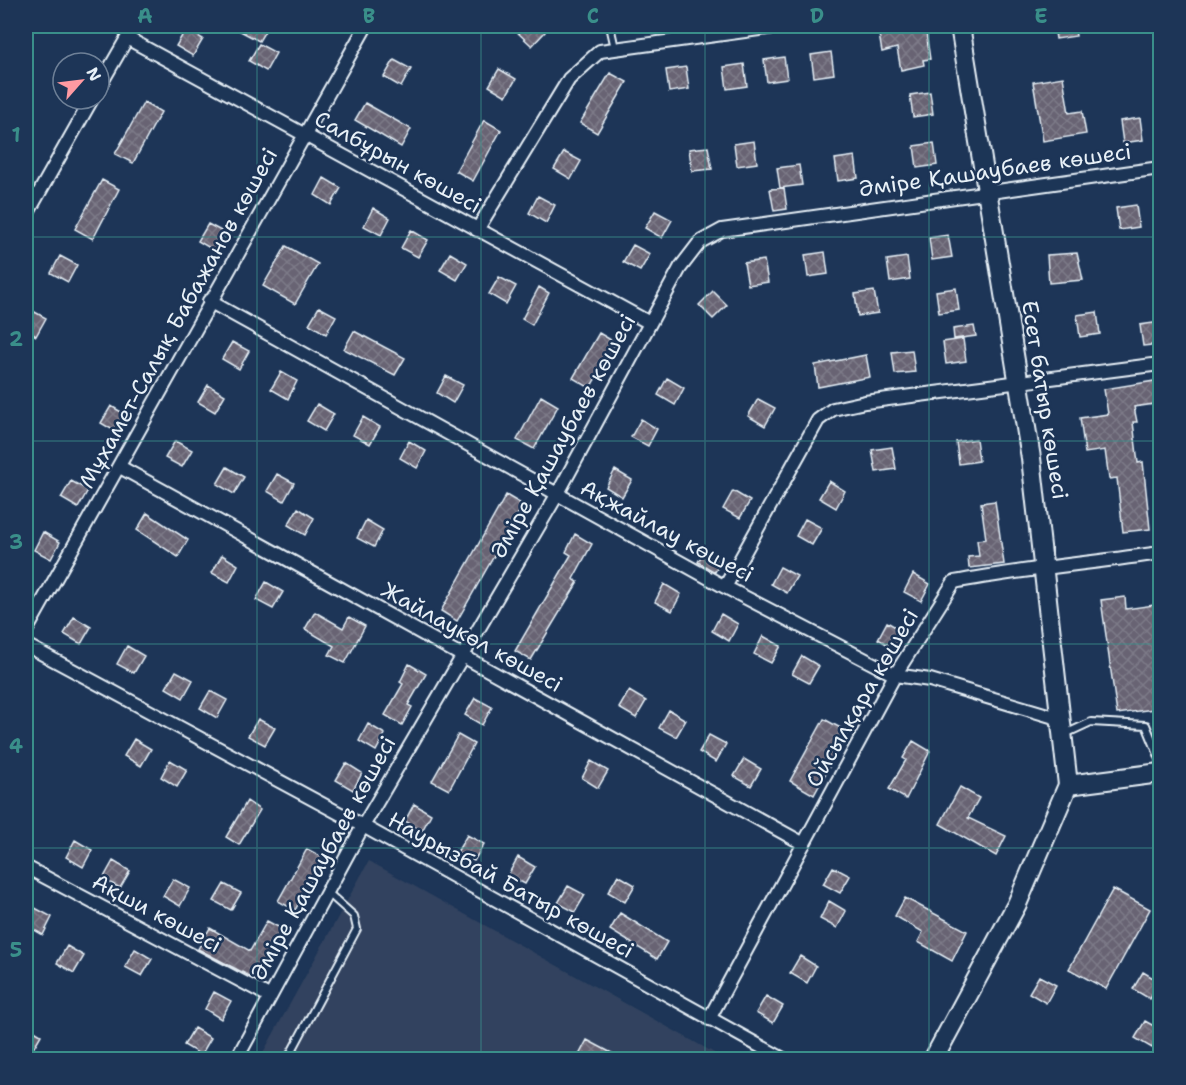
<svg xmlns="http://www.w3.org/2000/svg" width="1186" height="1085" font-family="'Shantell Sans',sans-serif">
	<defs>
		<pattern id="building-cross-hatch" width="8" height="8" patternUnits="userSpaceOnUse" patternTransform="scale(1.5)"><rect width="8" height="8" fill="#676373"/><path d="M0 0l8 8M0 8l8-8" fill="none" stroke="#7d7a88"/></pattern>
	</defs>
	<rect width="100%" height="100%" fill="#1d3557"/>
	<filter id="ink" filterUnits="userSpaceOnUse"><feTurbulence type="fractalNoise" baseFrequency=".0167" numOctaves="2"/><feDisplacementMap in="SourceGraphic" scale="12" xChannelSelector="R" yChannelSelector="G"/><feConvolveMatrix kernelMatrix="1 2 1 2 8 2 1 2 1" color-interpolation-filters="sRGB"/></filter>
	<g filter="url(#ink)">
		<path fill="#33435f" d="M369,861L725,1059L259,1060Z"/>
		<path fill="url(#building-cross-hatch)" stroke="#e8f1f8" stroke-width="1.5" d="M231,26H268L259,41Z
			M521,26H538L545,32L532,46L516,31Z
			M890,26H925L930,59L923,60L924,65L901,70L897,48L882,52L878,28Z
			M1054,26H1074L1076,36L1056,39Z
			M186,29L203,39L193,56L176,46Z
			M259,44L276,53L266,71L249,61Z
			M831,52L834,74L814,77L811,55Z
			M784,57L787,79L767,82L764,60Z
			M394,60L411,69L401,87L384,77Z
			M744,64L747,86L727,89L724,67Z
			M686,67L689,89L669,92L666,70Z
			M499,69L516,79L506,96L489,86Z
			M610,73L627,82L597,133L580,123Z
			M1063,77L1069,113L1082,111L1086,134L1043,141L1033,82Z
			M930,92L933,114L913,117L910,95Z
			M144,102L161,112L133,163L115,154Z
			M365,103L411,129L401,147L355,120Z
			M1140,118L1143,140L1123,143L1120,121Z
			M484,120L501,130L473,181L456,171Z
			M754,141L757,163L737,166L734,144Z
			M934,143L937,165L917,168L914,146Z
			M708,147L712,169L692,171L689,149Z
			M564,152L581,161L571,179L554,169Z
			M855,156L858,178L838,181L835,159Z
			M799,165L802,185L780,188L777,168Z
			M324,178L341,188L331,205L315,195Z
			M102,180L119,189L93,239L75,229Z
			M784,188L787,209L774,211L770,189Z
			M538,196L555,205L546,223L529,213Z
			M1136,205L1139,227L1119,230L1116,208Z
			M373,208L390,218L381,235L364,226Z
			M655,211L672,220L662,238L645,228Z
			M208,224L225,233L215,251L198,241Z
			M411,230L428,240L418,257L401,248Z
			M948,235L952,257L932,260L929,238Z
			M633,245L650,254L640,271L623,262Z
			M286,246L318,264L295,304L263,286Z
			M825,252L828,274L808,277L805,255Z
			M450,253L467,263L457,280L440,270Z
			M1077,253L1083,280L1049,283L1047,255Z
			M60,256L77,265L68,282L51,273Z
			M907,257L910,279L890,282L887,260Z
			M764,260L768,282L748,285L744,263Z
			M499,277L516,286L506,304L489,294Z
			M539,287L549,293L532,325L522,319Z
			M956,288L959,310L939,313L936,291Z
			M713,291L727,305L713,319L699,305Z
			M874,291L878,313L858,316L855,294Z
			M319,307L336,316L326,334L309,324Z
			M29,309L46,318L36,336L26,330V315Z
			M1097,312L1100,334L1080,337L1077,315Z
			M1160,322L1161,344L1143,346L1140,325Z
			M974,326L976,336L954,339L953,329Z
			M354,331L405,358L395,375L344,349Z
			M599,333L616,343L590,388L573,378Z
			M963,339L966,361L946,364L943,342Z
			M232,342L249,351L239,369L222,359Z
			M912,350L915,372L895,374L892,352Z
			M866,355L870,377L818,387L815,365Z
			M281,372L297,381L288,399L271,389Z
			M446,376L463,385L453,403L437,393Z
			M667,378L684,388L675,405L658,395Z
			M1161,380V403L1134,407L1137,422H1133L1138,463L1143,462L1150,529L1123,532L1117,478L1109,479L1105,450L1085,453L1080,418L1108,414L1104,389Z
			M208,385L225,395L215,412L198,402Z
			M541,396L558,406L534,449L517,440Z
			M758,399L775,408L765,426L748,416Z
			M317,404L334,414L324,431L307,421Z
			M111,406L128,416L118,433L101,423Z
			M363,417L380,427L370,444L353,435Z
			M641,419L657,429L648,446L631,437Z
			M976,439L979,461L959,464L956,442Z
			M175,441L192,450L182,467L165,458Z
			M409,441L426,451L417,468L400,458Z
			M892,447L896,469L876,472L872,450Z
			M227,467L244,477L234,494L217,484Z
			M615,470L632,480L622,497L606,487Z
			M277,474L294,483L284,501L267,491Z
			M71,481L88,490L78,508L61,498Z
			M829,481L845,491L836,508L819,498Z
			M733,491L750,501L740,518L723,509Z
			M506,495L523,505L457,621L441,611Z
			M995,501L1004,564L969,568L968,557L979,556L977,540L986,539L981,503Z
			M298,508L314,518L305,535L288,525Z
			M147,513L188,540L178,557L137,530Z
			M805,519L822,528L812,545L796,536Z
			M366,520L383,530L374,547L357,538Z
			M43,532L60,542L51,559L34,550Z
			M575,534L592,544L573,579L578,582L531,660L515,651L571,555L566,552Z
			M705,549L722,559L715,572L698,562Z
			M222,555L238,565L229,582L212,573Z
			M780,567L797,576L787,593L771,584Z
			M913,574L930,584L921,601L904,592Z
			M266,582L283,592L273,609L256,600Z
			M664,584L681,594L672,611L655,602Z
			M1125,597L1126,609L1154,605L1161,650V708L1117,714L1101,600Z
			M315,612L343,628L349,617L365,626L345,663L329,655L334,646L305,629Z
			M721,614L738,624L729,641L712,631Z
			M74,617L91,627L81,644L64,634Z
			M887,622L904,632L895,649L878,639Z
			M763,636L781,646L771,663L754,654Z
			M127,646L144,656L134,673L117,664Z
			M802,656L819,666L809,683L792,674Z
			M409,664L426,674L408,705L412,707L402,725L385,715L403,684L400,682Z
			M176,671L193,680L183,698L166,688Z
			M210,691L227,700L217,718L200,708Z
			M629,691L646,701L636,718L619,708Z
			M475,698L492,707L482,725L465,715Z
			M669,710L686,720L676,737L659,728Z
			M258,719L275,728L265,745L248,736Z
			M824,719L848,732L814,795L790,781Z
			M368,724L385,734L376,751L359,741Z
			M458,735L474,744L449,790L432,781Z
			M709,735L726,744L716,762L699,752Z
			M134,739L151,749L141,766L124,756Z
			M913,741L930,751L906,799L889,789L906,760L903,758Z
			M744,759L761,769L751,786L734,776Z
			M170,760L187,770L177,787L161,777Z
			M591,761L608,771L598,788L582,778Z
			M346,763L362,773L353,790L336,780Z
			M960,787L979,798L968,818L1006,836L996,856L940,824Z
			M247,801L260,810L239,845L226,837Z
			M414,804L431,814L422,831L405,821Z
			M467,835L484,844L474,861L457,852Z
			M75,840L92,850L83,867L66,857Z
			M307,849L324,858L295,910L278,901Z
			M518,857L535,867L525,884L508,875Z
			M113,861L130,871L120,888L103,879Z
			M833,867L850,876L840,893L823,884Z
			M618,875L635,885L625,902L608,892Z
			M173,879L190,888L180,906L163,896Z
			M224,884L241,893L231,910L214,901Z
			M568,886L585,895L575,912L558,903Z
			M1113,889L1150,909L1106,989L1069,969Z
			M905,898L967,931L952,961L918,942L923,932L895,916Z
			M829,901L846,911L837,928L820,919Z
			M35,908L52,917L43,935L26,925Z
			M620,913L667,942L657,959L610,930Z
			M267,921L284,930L257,980L198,949L210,928L250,951Z
			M67,946L84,956L74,973L57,963Z
			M135,949L152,959L142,976L125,967Z
			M800,956L816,966L807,983L790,973Z
			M1143,972L1160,982L1150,999L1133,989Z
			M1039,976L1056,985L1046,1003L1029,993Z
			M214,992L231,1001L221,1019L205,1009Z
			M766,996L783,1006L773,1023L756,1013Z
			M1145,1021L1161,1030L1152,1048L1135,1038Z
			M26,1026L41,1035L27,1059H26Z
			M194,1028L211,1038L201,1055L184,1045Z
			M587,1040L623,1059H577Z"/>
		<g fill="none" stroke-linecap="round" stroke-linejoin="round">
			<g stroke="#e8f1f8" stroke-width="10">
				<path id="lane" d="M610,26L615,48
					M1063,735L1091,722L1146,725L1160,759
					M287,1060L357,929L354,916L327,892"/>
			</g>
			<g stroke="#e8f1f8" stroke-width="16">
				<path id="street" d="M127,38L648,322
					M99,87L134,26
					M26,216L92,99
					M477,230L569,79L600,51L782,26
					M209,301L725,587L895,675L930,680L1061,719
					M120,467L804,844
					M725,587L818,420L833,409L865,402L1160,364
					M26,631L366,26
					M26,645L363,826L785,1060
					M26,867L269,996
					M709,1019L895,675L954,582C1022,569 1092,563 1160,553
					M236,1060L363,826L557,495L680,268L700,242L722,230L1160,168"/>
			</g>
			<g stroke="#e8f1f8" stroke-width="22">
				<path id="secondary" d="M1068,785L1160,773
					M933,1060L1017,904L1068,785L1031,458L960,26"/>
			</g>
			<use href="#lane" stroke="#1d3557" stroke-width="6"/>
			<use href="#street" stroke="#1d3557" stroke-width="12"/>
			<use href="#secondary" stroke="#1d3557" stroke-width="18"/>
		</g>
	</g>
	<path fill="none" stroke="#3a8f8a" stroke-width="1.5" stroke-opacity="0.55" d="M257,26V1060M481,26V1060M705,26V1060M929,26V1060M26,237H1160M26,441H1160M26,644H1160M26,848H1160"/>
	<g text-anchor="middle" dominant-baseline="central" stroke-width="5" stroke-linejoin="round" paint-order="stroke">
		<g font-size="22" fill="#e8f1f8" stroke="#1d3557">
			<text transform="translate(398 162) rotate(29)">Салбұрын көшесі</text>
			<text transform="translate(995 170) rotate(-8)">Әміре Қашаубаев көшесі</text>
			<text transform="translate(178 318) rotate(-61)">Мұхамет-Салық Бабажанов көшесі</text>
			<text transform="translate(1045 400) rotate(81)">Есет батыр көшесі</text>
			<text transform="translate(563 436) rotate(-61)">Әміре Қашаубаев көшесі</text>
			<text transform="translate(667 531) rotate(28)">Ақжайлау көшесі</text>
			<text transform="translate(472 637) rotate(29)">Жайлаукөл көшесі</text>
			<text transform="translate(862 698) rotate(-60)">Ойсылқара көшесі</text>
			<text transform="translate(323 858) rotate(-61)">Әміре Қашаубаев көшесі</text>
			<text transform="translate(511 885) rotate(29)">Наурызбай Батыр көшесі</text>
			<text transform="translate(157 913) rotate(28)">Ақши көшесі</text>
		</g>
	</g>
	<rect width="1186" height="1085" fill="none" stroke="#1d3557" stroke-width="66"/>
	<g transform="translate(81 81) rotate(62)"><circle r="28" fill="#1d3557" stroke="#6e8097" stroke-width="1.5"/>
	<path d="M0-4.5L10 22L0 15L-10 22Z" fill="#ff9aa2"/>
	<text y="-9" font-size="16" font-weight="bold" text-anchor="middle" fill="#e8f1f8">N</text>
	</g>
	<rect x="33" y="33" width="1120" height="1019" fill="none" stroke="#3a8f8a" stroke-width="2"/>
	<g font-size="20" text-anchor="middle" font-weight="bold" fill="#3a8f8a">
		<text x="145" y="23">A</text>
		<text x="369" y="23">B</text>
		<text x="593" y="23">C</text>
		<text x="817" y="23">D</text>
		<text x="1041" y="23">E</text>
		<text x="16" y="142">1</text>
		<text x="16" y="346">2</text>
		<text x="16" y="549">3</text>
		<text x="16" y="753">4</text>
		<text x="16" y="957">5</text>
	</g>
</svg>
